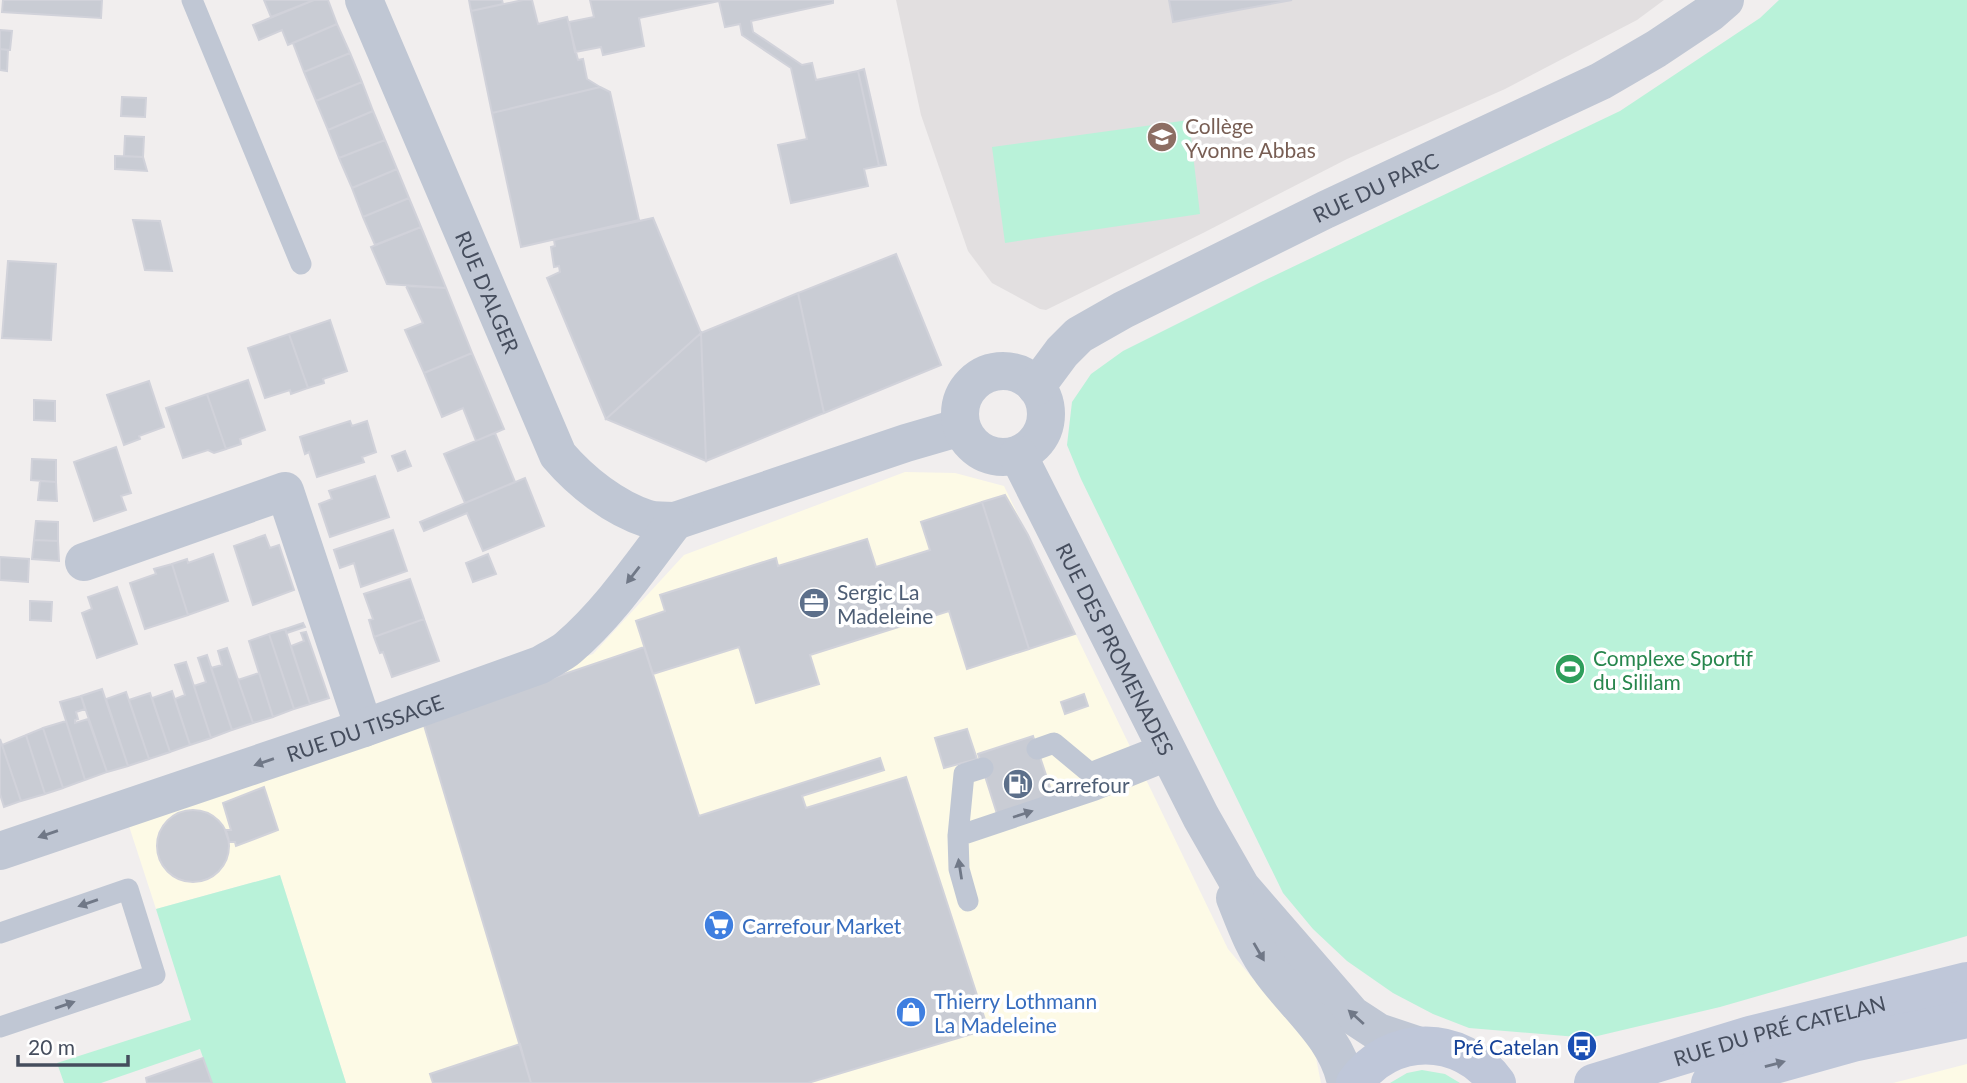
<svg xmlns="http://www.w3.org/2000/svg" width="1967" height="1083" font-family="Lato,sans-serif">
	<rect width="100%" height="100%" fill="#f1eeee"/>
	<path fill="#fdfae6" d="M905,472L955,473L1004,486L1228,949L1315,1053L1321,1083H346L280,875L156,909L128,823L593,654L684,555Z
		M1967,1064V1083H1893Z"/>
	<path fill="#e2dfe0" d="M896,0H1664L1637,20L1505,89L1347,159L1203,233L1046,310L1040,309L992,283L968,251L921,115Z"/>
	<path fill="#b9f2d9" d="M1779,0H1967V936L1720,1007L1589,1038L1469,1028L1433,1014L1393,993L1347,961L1313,929L1283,893L1081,479L1067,445L1072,402L1091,374L1123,351L1261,282L1620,111L1760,18Z
		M1189,120L1200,214L1005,243L992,147Z
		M280,875L346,1083H212L200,1049L101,1083H64L57,1063L191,1020L156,909Z
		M1422,1070L1445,1074L1460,1083H1390L1407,1073Z"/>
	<path fill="#c9ccd4" stroke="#d1d2da" stroke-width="2" d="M3,0H102L101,18L2,12Z
		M264,0H314L271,17Z
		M314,0H328L337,24L288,45L282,30L259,40L253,25Z
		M469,0H502L503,4L471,11Z
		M523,0H532L538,24L567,17L578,60L583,59L587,79L600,87L492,113L471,11Z
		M590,0H833V3L751,21L753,32L802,65L812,63L816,80L858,71L879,166L864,169L868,186L791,203L778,145L807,139L791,68L742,35L740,24L725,27L719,1L639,18L644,46L603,55L601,47L575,52L569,22L594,17Z
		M1169,0H1292L1173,22Z
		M337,24L350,53L304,72L293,43Z
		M0,30L12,31L10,50L0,49Z
		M0,49L8,50L7,71L0,70Z
		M350,53L362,82L316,101L304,72Z
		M864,69L886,165L879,166L858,71Z
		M362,82L373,111L328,130L316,101Z
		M600,87L610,92L639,220L521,247L492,113Z
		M122,97L146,98L145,117L121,116Z
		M373,111L385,140L339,158L328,130Z
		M125,136L144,137L143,157L124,156Z
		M385,140L397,169L352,188L339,158Z
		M115,156L143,157L147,171L115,169Z
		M397,169L409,198L363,217L352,188Z
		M409,198L421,227L375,245L363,217Z
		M653,218L701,333L606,419L547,278L560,272L559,266L554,267L551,247L555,246L554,240Z
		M133,220L160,221L172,271L145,270Z
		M421,227L446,288L387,284L371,247Z
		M896,254L941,365L824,413L798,293Z
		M8,261L56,264L51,340L2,338Z
		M406,286L446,288L472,353L424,373L405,330L423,323Z
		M798,293L824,413L706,461L701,333Z
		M330,320L347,371L323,379L324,383L308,388L289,334Z
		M701,333L706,461L606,419Z
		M289,334L308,388L291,394L290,390L265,398L248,348Z
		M472,353L504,429L476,441L463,408L442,417L424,373Z
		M248,380L265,430L240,439L241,444L226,449L207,394Z
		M149,381L164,427L139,436L140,439L124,445L107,395Z
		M207,394L226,449L214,453L208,450L183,458L166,408Z
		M34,400L55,401V421L34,420Z
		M350,421L352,426L367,421L376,452L362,457L364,462L317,477L309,452L305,454L300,437Z
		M495,433L515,482L465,503L444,454Z
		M116,447L131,493L121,496L126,510L94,521L74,462Z
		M405,451L411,466L398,471L392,456Z
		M32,459L56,460V482L31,480Z
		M375,476L389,517L330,537L319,504L332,499L329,491Z
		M525,478L544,526L483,551L467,513L424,531L420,522Z
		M40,481L56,482L57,501L38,500Z
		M1005,495L1028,535L1075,634L1029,649L982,502Z
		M982,502L1029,649L967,669L949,611L810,655L819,684L756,703L739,647L653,674L636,621L665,611L660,595L776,558L778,566L867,539L876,567L930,550L921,522Z
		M36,521L58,522V541L34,540Z
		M393,530L407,571L361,587L354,563L340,568L334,550Z
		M265,535L270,548L279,545L294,590L253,605L234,546Z
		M34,540L58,541L59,561L32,559Z
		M213,554L228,601L188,615L172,564L187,559L188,563Z
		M488,554L496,574L473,582L466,563Z
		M0,557L29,559L28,582L0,580Z
		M172,564L188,615L145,629L130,583L156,574L154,569Z
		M410,579L424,619L374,637L369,620L373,619L364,594Z
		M117,587L137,644L97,658L82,613L92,609L88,597Z
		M30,601L52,602L51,621L30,620Z
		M424,619L439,661L392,677L383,652L380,653L374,637Z
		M303,623L305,627L287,633L285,629Z
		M285,629L310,704L294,709L269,634Z
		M306,632L329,698L310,704L291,646L304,641L301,633Z
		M269,634L294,709L273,717L249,641Z
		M644,647L699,816L880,758L884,770L802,796L806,808L906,777L988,1029L808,1083H531L423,722Z
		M227,648L253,723L232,730L211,668L222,665L218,651Z
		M207,655L232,730L211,738L194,686L206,682L198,658Z
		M186,662L211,738L190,745L175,699L185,695L175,665Z
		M259,673L273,717L253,723L238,680Z
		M102,689L128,766L107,772L81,696Z
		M172,691L190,745L170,752L152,698Z
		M126,692L149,759L128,766L106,699Z
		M150,693L170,752L149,759L129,700Z
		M1084,694L1088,706L1065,714L1061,702Z
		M81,696L85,709L76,712L78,719L75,720V723L88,719L107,772L85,780L60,702Z
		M66,721L85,780L63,788L43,728Z
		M43,728L63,788L45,794L26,735Z
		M967,729L977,759L944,768L935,738Z
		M26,735L45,794L21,801L2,745Z
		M1033,736L1054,799L998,817L978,754Z
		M0,739L21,801L4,807L0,794Z
		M264,787L278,830L236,846L235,842H229L225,830H231L223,803Z
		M157 846a36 36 0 1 1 72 0a36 36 0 1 1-72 0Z
		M520,1044L531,1083H433L430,1074Z
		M203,1058L212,1083H147L146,1078Z"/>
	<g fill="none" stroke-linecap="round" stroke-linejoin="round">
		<path stroke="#c0c7d4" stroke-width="21" d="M192,0L301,264
			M1037,749L1054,743L1090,773L1164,744
			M958,836L1095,790L1172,759
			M968,901L959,869L958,836L964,774L983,768
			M0,933L128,889L155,975L0,1027"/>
		<g stroke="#c0c7d4" stroke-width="38">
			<path id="s1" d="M364,0L558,455C581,482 614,508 648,519C656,521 666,521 675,521L906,443L961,427"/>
			<circle cx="1003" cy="414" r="43"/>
			<path id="s2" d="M1036,387L1062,352L1079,335L1123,310L1325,210L1601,81L1656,49L1710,13L1725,0"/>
			<path id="s3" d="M1018,455L1201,817L1241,887L1352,1015L1378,1032L1417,1045"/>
			<path d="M84,562L285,491L364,728"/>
			<path id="s4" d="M0,851L364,728L540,665C549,659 560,655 568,648C610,612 642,564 675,521"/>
			<path d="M1235,898C1245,923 1254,949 1271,971C1298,1008 1337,1037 1346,1083"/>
		</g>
		<g stroke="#bfc7d9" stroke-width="38">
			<path d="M1355,1083C1390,1033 1461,1033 1497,1083"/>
			<path id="s5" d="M1593,1083L1750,1035L1967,981"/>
			<path d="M1710,1083L1853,1043L1967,1019"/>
		</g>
	</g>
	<defs><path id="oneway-solid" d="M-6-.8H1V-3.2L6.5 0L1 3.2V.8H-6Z" transform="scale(1.75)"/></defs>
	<g fill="#707887">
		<use href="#oneway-solid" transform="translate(633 575) rotate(128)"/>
		<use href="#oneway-solid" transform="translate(264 762) rotate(161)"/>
		<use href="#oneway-solid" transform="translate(1023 814) rotate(-18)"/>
		<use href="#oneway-solid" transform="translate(48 834) rotate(161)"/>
		<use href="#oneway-solid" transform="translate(960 869) rotate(-99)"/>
		<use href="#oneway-solid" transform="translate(88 903) rotate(161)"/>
		<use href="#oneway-solid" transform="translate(1259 952) rotate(60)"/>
		<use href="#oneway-solid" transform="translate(65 1005) rotate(-19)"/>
		<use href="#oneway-solid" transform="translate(1356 1017) rotate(-138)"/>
	</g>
	<use fill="#707888" href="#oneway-solid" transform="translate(1775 1064) rotate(-15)"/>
	<defs>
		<g id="school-disc" transform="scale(1.575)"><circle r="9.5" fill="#8d6e63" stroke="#fff"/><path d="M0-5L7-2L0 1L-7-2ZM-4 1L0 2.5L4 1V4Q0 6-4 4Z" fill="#fff"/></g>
		<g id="office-disc" transform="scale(1.575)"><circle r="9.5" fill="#5c6f8a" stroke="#fff"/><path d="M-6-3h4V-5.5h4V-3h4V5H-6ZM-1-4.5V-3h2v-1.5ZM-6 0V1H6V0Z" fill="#fff"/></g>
		<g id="stadium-disc" transform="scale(1.575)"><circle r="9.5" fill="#2e9e5b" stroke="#fff"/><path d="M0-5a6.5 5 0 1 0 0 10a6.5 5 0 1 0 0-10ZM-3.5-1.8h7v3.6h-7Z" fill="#fff"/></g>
		<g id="fuel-disc" transform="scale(1.575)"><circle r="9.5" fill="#5c6f8a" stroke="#fff"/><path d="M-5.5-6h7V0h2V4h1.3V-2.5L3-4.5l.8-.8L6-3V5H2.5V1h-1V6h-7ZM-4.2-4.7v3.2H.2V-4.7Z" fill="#fff"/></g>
		<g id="supermarket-disc" transform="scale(1.575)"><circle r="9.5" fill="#3f7fe0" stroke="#fff"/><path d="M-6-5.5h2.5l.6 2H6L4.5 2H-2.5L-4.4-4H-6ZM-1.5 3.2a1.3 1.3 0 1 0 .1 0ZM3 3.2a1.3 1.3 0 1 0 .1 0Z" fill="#fff"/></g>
		<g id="shop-disc" transform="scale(1.575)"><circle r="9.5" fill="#3f7fe0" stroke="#fff"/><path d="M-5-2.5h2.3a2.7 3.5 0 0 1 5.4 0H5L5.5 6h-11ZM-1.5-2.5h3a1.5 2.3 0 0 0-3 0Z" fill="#fff"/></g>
		<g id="bus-disc" transform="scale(1.575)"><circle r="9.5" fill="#1a4fb4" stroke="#fff"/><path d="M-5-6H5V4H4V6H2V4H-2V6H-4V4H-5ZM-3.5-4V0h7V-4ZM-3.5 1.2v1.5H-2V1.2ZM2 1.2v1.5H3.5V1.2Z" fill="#fff"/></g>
	</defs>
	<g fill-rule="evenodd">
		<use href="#school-disc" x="1162" y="137"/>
		<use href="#office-disc" x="814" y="603"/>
		<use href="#stadium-disc" x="1570" y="669"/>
		<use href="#fuel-disc" x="1018" y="784"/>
		<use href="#supermarket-disc" x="719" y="925"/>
		<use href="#shop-disc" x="911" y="1012"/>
		<use href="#bus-disc" x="1582" y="1046"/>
	</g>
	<g text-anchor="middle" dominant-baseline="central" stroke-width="7" stroke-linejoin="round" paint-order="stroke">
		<g font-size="21" fill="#785e54" stroke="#fff" text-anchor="start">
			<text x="1185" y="125">Collège<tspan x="1185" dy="24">Yvonne Abbas</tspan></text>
		</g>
		<g font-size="21" fill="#454d5d" stroke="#fff">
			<text stroke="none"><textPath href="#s2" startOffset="399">RUE DU PARC</textPath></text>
			<text stroke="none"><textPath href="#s1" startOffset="317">RUE D'ALGER</textPath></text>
			<text stroke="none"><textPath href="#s3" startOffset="217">RUE DES PROMENADES</textPath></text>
			<text stroke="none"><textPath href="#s4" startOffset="385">RUE DU TISSAGE</textPath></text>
			<text stroke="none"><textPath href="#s5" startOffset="194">RUE DU PRÉ CATELAN</textPath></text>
		</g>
		<g font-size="21" fill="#4e5e75" stroke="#fff" text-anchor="start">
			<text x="837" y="591">Sergic La<tspan x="837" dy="24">Madeleine</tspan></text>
			<text x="1041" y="784">Carrefour</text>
		</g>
		<g font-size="21" fill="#27864d" stroke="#fff" text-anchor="start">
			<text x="1593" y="657">Complexe Sportif<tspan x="1593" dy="24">du Sililam</tspan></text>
		</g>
		<g font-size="21" fill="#366cbe" stroke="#fff" text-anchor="start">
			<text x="742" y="925">Carrefour Market</text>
			<text x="934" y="1000">Thierry Lothmann<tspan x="934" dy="24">La Madeleine</tspan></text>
		</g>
		<g font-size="21" fill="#164399" stroke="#fff" text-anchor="end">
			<text x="1559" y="1046">Pré Catelan</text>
		</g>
	</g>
	<path d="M18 1055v10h110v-10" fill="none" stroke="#454d5d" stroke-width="3.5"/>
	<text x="28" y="1055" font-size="21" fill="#454d5d" stroke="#ffffff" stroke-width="5" paint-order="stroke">20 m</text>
</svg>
